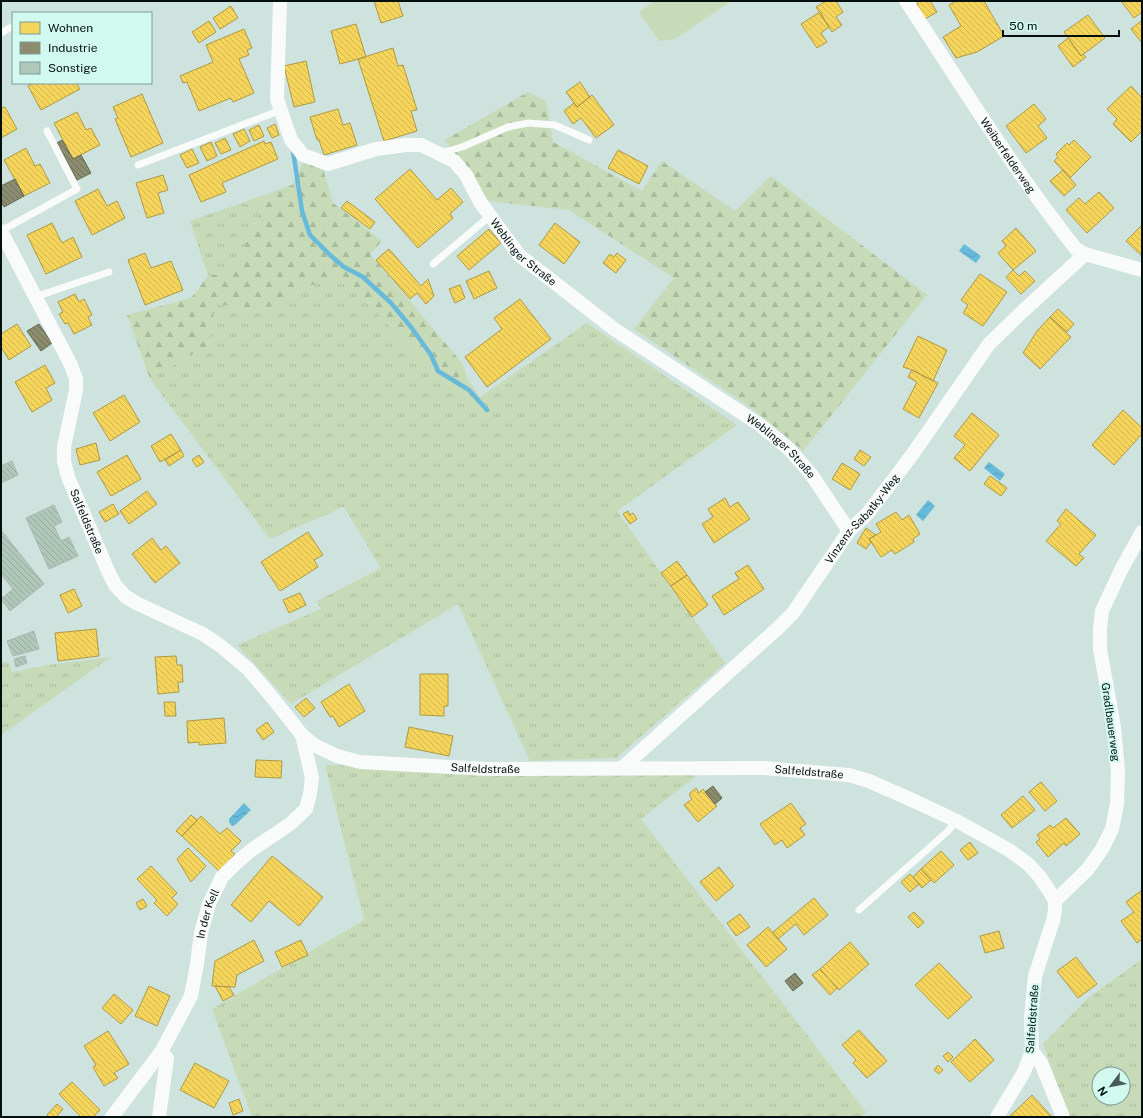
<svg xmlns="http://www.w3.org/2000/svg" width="1143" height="1118" font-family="'Public Sans',sans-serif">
	<defs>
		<pattern id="grass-tufts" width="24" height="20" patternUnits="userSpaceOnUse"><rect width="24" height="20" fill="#c7dbb8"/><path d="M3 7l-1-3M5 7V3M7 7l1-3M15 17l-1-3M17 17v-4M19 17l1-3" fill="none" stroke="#a9bb9d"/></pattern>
		<pattern id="forest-firs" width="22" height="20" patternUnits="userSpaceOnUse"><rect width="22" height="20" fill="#c7dbb8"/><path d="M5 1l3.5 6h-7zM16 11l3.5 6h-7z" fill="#a9bb9d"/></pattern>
		<pattern id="water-waves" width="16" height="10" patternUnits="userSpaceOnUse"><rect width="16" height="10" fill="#68badb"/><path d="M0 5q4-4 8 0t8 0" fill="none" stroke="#599fbb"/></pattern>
		<pattern id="homes-back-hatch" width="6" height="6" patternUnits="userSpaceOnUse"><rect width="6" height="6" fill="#f6d55c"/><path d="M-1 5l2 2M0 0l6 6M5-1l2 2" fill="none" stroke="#d1b64f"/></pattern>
		<pattern id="industry-back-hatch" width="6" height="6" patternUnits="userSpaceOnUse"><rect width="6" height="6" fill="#8c8c6e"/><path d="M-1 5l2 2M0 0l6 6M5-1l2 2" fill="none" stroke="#707159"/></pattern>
		<pattern id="building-back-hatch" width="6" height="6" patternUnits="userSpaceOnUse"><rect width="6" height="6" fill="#afc8ba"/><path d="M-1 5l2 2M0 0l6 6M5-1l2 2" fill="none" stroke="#95ab9f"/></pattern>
	</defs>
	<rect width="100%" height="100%" fill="#cee3de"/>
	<path fill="url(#grass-tufts)" fill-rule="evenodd" d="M270,193L233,271L208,276L190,221Z
		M340,279L358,292L426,365L454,388L467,378L480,397L587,323L737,425L617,511L725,663L616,758L530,761L458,604L291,704L237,645L321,609L317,601L381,568L344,507L270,539L150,379L207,346L216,304L263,310L322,280Z
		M111,657L1,735V663L9,662L12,672L48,665Z
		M325,765L699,774L641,819L866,1112L862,1117H252L212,1009L364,920Z
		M1142,959V1117H1069L1043,1044L1087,999ZM1099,1074H1123V1098H1099Z"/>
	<path fill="url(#forest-firs)" d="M528,92L546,101L553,142L642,191L662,161L735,211L771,176L927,295L803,451L753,409L634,329L674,278L569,210L489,201L445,140Z
		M304,161L323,169L333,203L382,241L370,254L463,364L467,378L454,388L426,365L358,292L340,279L322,280L263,310L216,304L207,346L150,379L127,315L191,298L208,276L233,271L270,193L292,185Z"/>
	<path fill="#c7dbb8" d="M655,1H729L730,2L675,39L659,41L639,12Z"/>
	<path fill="url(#water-waves)" d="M964,244L981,256L976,263L959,251Z
		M989,462L1005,474L1000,481L984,468Z
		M928,500L935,506L923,521L916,515Z
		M244,803L251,810L235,825L232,826L229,822V819Z"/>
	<path fill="url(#homes-back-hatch)" stroke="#ad9a44" d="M374,1H398L403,16L381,23Z
		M826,1H836L843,12L836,17L842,25L832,32L816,7Z
		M918,1H930L937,12L925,19L917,7Z
		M956,1H984L1004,36L977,52L956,58L943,37L961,26L949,5Z
		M1121,1H1142V12L1134,18Z
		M231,6L238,18L220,29L213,18Z
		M820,12L829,27L821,33L827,42L817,48L801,24Z
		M1088,15L1105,38L1081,56L1064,32Z
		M209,21L216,32L199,43L192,32Z
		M1141,21L1142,22V43L1131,29Z
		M356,24L366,57L340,64L331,31Z
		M244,29L252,48L247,50L249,55L239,59L254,93L233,102L231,98L199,111L187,82L183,83L180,76L213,62L206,45Z
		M1068,38L1081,56L1083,54L1086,57L1073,67L1058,46Z
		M393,48L398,66L403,65L417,110L411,111L417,131L384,141L358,59Z
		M306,61L315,102L294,107L284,66Z
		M580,82L590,97L577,107L566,92Z
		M33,83H76L80,89L41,110L28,86Z
		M1131,86L1142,98V131L1131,142L1113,124L1117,119L1107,109Z
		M142,94L163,143L131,157L115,119L118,118L113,107Z
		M592,95L614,125L596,138L581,118L573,124L564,111L574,103L577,107Z
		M1034,104L1046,119L1038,126L1047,138L1026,153L1006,126Z
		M5,107L17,129L1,138V108Z
		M338,109L343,125L350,123L357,145L324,155L319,140H317L310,117Z
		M77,112L86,130L91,128L100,145L73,159L54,123Z
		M275,124L279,135L272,138L267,128Z
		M259,125L264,136L254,141L249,130Z
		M244,129L250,141L240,147L233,134Z
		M225,138L231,150L221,154L215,143Z
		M1074,140L1091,157L1070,178L1054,161L1058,157L1056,154L1067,143L1069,145Z
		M264,141L265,144L271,142L278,159L222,183L226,192L201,202L189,175Z
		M211,142L217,156L207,161L200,147Z
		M26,148L35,166L40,164L50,183L24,196L4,160Z
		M192,149L199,163L187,168L180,155Z
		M618,150L648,166L639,184L608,168Z
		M410,169L437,200L451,188L463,202L450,214L453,218L418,248L375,199Z
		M1063,170L1076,185L1064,196L1050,181Z
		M163,175L168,190L158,193L164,213L147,218L136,183Z
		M98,189L107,206L117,201L125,218L92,235L75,201Z
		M1099,192L1114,208L1087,233L1066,210L1079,198L1085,204Z
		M347,201L375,222L370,229L341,208Z
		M52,223L62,243L73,237L82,257L46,274L27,235Z
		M555,223L580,242L564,264L539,245Z
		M1142,225V256L1126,241Z
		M1016,228L1036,251L1013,270L998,253L1006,246L1002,241Z
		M489,229L501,243L469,270L457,256Z
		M389,249L421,286L428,279L434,296L426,304L417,293L410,299L376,260Z
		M145,253L151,268L171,261L183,290L145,305L128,260Z
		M617,253L626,260L616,273L603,263L610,254L614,257Z
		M1013,270L1019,276L1025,271L1035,281L1021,294L1006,277Z
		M489,271L497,288L474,299L466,281Z
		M980,274L1007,292L983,326L963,313L968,305L961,300Z
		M460,285L465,298L455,303L449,289Z
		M75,294L79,302L84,299L92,315L88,317L92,325L74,334L68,323L65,324L59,314L63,312L58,302Z
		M520,299L551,339L487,387L465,357L502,329L494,318Z
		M1058,309L1074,324L1067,332L1050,317Z
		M1050,317L1071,337L1040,369L1023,353L1037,331Z
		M17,324L31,346L9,360L1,347V334Z
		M918,336L947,350L933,381L912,370L903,367Z
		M45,365L55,383L46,388L52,400L32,412L15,382Z
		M912,370L938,383L919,418L903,409L917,382L908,377Z
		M124,395L140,422L110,441L93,413Z
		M1123,410L1142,428V434L1114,465L1092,445Z
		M972,413L999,435L970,471L954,458L965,445L954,436Z
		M171,434L181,450L160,462L151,446Z
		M96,443L100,460L80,465L76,449Z
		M181,450L184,456L169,466L165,460Z
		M860,450L871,457L864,466L854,459Z
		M127,455L141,479L111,496L97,472Z
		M199,455L204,462L197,467L192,460Z
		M842,463L860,474L850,490L832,479Z
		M990,476L1007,488L1001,496L984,484Z
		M147,491L157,504L129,524L120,511Z
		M725,498L730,507L738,502L750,519L714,543L702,524L713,517L708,509Z
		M113,504L119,514L105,522L99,512Z
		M1066,509L1096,535L1079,554L1084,558L1076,566L1046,541L1061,524L1057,521Z
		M628,511L630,515L633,513L637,519L630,524L623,514Z
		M896,512L902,520L909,515L920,534L913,539L914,542L895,554L892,550L881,557L869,539L881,532L876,524Z
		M866,528L876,535L869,539L871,542L866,549L857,543Z
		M308,532L323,555L314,560L318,567L280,591L261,562Z
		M152,538L161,550L166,546L180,563L155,583L132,554Z
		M677,561L687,575L671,586L661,573Z
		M748,565L764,589L724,615L712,596L739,579L735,573Z
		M687,575L708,605L692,617L671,586Z
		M74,589L82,606L68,613L60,595Z
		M300,593L306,605L289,613L283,600Z
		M96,629L99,656L58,661L55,633Z
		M176,656L177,665H182L183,682H178L179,692L158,694L155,657Z
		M420,674H448V706H444V716L420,715Z
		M349,684L365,711L339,727L333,716L330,717L321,702Z
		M306,698L315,708L304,717L295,707Z
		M164,702H175L176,716H165Z
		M224,718L226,743L199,745V742L188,743L187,721Z
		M267,722L274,732L263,740L256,730Z
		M409,727L453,736L449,756L405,747Z
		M256,760L282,761L281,778L255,777Z
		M1041,782L1057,801L1045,811L1029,792Z
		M696,788L699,793L703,789L717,806L698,822L684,805L692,799L689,794Z
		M1023,796L1035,810L1012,828L1001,815Z
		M791,803L806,824L800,828L805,835L787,848L782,840L775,845L760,824Z
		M191,815L197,820L182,836L176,831Z
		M201,816L220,834L227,828L241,841L231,851L235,854L219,871L182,836Z
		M1066,818L1080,834L1066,846L1064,843L1048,857L1036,842L1040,839L1037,835L1050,825L1053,828Z
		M970,842L978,853L968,860L960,850Z
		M188,848L206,866L191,882L177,859Z
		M941,851L954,865L934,883L921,869Z
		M272,856L323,897L299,926L269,901L251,922L231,905Z
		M151,866L177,893L172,898L178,904L167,916L154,903L157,900L137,879Z
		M719,867L734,886L716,901L700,882Z
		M921,869L931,880L922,888L913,877Z
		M910,874L919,884L910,892L901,882Z
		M1142,890V939L1137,943L1121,921L1134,912L1126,902Z
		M814,898L828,915L804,935L796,924L778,939L773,932Z
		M143,899L147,906L140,910L136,903Z
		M914,912L924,922L918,928L908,917Z
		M740,914L750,927L736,936L727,923Z
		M768,927L787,949L766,967L747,945Z
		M999,931L1004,948L985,953L980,936Z
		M254,940L264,961L237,975L235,987L212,986L215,961Z
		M301,940L308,955L282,967L275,952Z
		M850,942L869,964L839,990L820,969Z
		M1076,957L1097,984L1078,998L1057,971Z
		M939,963L972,997L948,1019L915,985Z
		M820,969L837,988L830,995L812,975Z
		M149,986L170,996L157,1026L135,1016Z
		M215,986L229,987L234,995L223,1001Z
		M114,994L133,1010L121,1024L102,1008Z
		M859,1030L887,1061L867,1078L853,1063L856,1060L842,1045Z
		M108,1031L129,1064L114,1073L118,1078L104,1086L93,1067L96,1065L84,1046Z
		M975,1039L994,1060L970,1082L951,1062Z
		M948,1052L953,1057L948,1062L943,1056Z
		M195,1063L229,1081L214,1108L180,1090Z
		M938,1065L943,1070L939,1074L934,1070Z
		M72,1082L100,1110L93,1117H81L59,1094Z
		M1032,1095L1052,1117H1009Z
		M239,1099L243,1111L233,1115L229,1103Z
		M57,1104L63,1109L56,1117H48L47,1115Z"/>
	<path fill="url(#industry-back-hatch)" stroke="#636751" d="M62,140L73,159L81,155L91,173L77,180L57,143Z
		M15,179L24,196L4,207L1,202V186Z
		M39,324L52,343L41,351L27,331Z
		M713,786L722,798L715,804L705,792Z
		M795,973L803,983L793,991L785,981Z"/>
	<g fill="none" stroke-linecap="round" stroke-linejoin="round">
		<path stroke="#68badb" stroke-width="4.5" d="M293,152L295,164L302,211L310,235L330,255L344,267L363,277L391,303L411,327L431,355L438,371L469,390L487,410"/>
	</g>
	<path fill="url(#building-back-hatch)" stroke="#aab9b2" d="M12,461L18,475L1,483V466Z
		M54,505L62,522L54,526L61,541L69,537L78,556L49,569L26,518Z
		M1,530L44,584L10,611L1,599L13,589L1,574Z
		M34,631L39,649L13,656L7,641Z
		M25,656L27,663L16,667L14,659Z"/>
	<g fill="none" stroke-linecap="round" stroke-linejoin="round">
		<path stroke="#f8fbfa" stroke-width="7" d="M1,33L13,26
			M441,153L462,147L508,127L528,123L555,125L589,140
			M138,165L281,110
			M1,231L77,189L47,131
			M433,264L490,216
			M35,297L109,272
			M859,910L947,832L957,821"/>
		<g stroke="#f8fbfa" stroke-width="14">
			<path id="s1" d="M280,1L277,99L291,140L303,155L328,164L376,149L406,145H421L454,161L466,175L480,202L519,255L614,329L760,425L789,449L811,474L849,531"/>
			<path id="s2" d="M906,1C961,84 1014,171 1076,249L1085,254L1142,270"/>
			<path id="s3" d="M1,231L71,365L76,379V390L64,447V461L68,477L108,571L115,585L125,596L136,603L203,634L222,647L248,669L271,696L302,735L314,745L337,756L360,762L487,769L764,768L849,775L869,781L912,800L957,821L1009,850L1028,864L1040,877L1050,892L1055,901V910L1053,921L1035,976L1031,1018L1032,1051L1024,1072L997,1117"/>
			<path id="s4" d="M622,768L777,629L793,613L849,531L868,513L912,455L989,344L1022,312L1085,254"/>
			<path d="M1055,901L1088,869L1102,849L1112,829L1117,804L1118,771L1114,727L1100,649V629L1102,611L1121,570L1142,532"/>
			<path d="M1032,1051L1041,1063L1063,1117"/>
			<path id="s5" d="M112,1117L161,1052L191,996L197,964L201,933L209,904L222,877L235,864L250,851L290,824L306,809L310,794L312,778L302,735"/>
			<path d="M159,1117L167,1058L161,1052"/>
		</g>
	</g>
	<g text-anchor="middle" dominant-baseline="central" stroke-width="4" stroke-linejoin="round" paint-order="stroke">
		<g font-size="11" fill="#03100d" stroke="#d2f9ef">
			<text stroke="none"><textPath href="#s2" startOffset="185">Weiberfelderweg</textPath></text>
			<text stroke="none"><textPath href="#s1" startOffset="435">Weblinger Straße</textPath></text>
			<text stroke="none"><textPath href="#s1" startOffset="759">Weblinger Straße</textPath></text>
			<text stroke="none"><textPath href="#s4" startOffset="348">Vinzenz-Sabatky-Weg</textPath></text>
			<text stroke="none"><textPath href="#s3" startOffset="314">Salfeldstraße</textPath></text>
			<text transform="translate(1111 722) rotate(82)">Gradlbauerweg</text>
			<text stroke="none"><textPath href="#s3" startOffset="818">Salfeldstraße</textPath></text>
			<text stroke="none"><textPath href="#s3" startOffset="1142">Salfeldstraße</textPath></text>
			<text stroke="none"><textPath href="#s5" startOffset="229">In der Kell</textPath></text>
			<text transform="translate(1032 1019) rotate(-86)">Salfeldstraße</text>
		</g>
	</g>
	<rect width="1143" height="1118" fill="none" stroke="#03100d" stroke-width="4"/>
	<rect x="12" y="12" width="140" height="72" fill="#d2f9ef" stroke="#7f9c95"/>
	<rect x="20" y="22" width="20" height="12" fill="#f6d55c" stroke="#7f9c95"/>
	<text x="48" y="32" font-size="12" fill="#03100d">Wohnen</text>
	<rect x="20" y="42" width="20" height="12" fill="#8c8c6e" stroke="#7f9c95"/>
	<text x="48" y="52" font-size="12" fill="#03100d">Industrie</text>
	<rect x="20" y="62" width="20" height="12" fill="#afc8ba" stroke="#7f9c95"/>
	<text x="48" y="72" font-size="12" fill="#03100d">Sonstige</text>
	<g transform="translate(1111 1086) rotate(238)"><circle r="19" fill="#d2f9ef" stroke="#7f9c95"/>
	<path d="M0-3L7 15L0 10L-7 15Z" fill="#4a5a56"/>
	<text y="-6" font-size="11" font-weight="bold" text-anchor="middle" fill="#03100d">N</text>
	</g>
	<path d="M1003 30v6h116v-6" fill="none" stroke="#03100d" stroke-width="2"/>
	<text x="1009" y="30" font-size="12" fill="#03100d" stroke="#d2f9ef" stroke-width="3" paint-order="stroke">50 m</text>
</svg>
